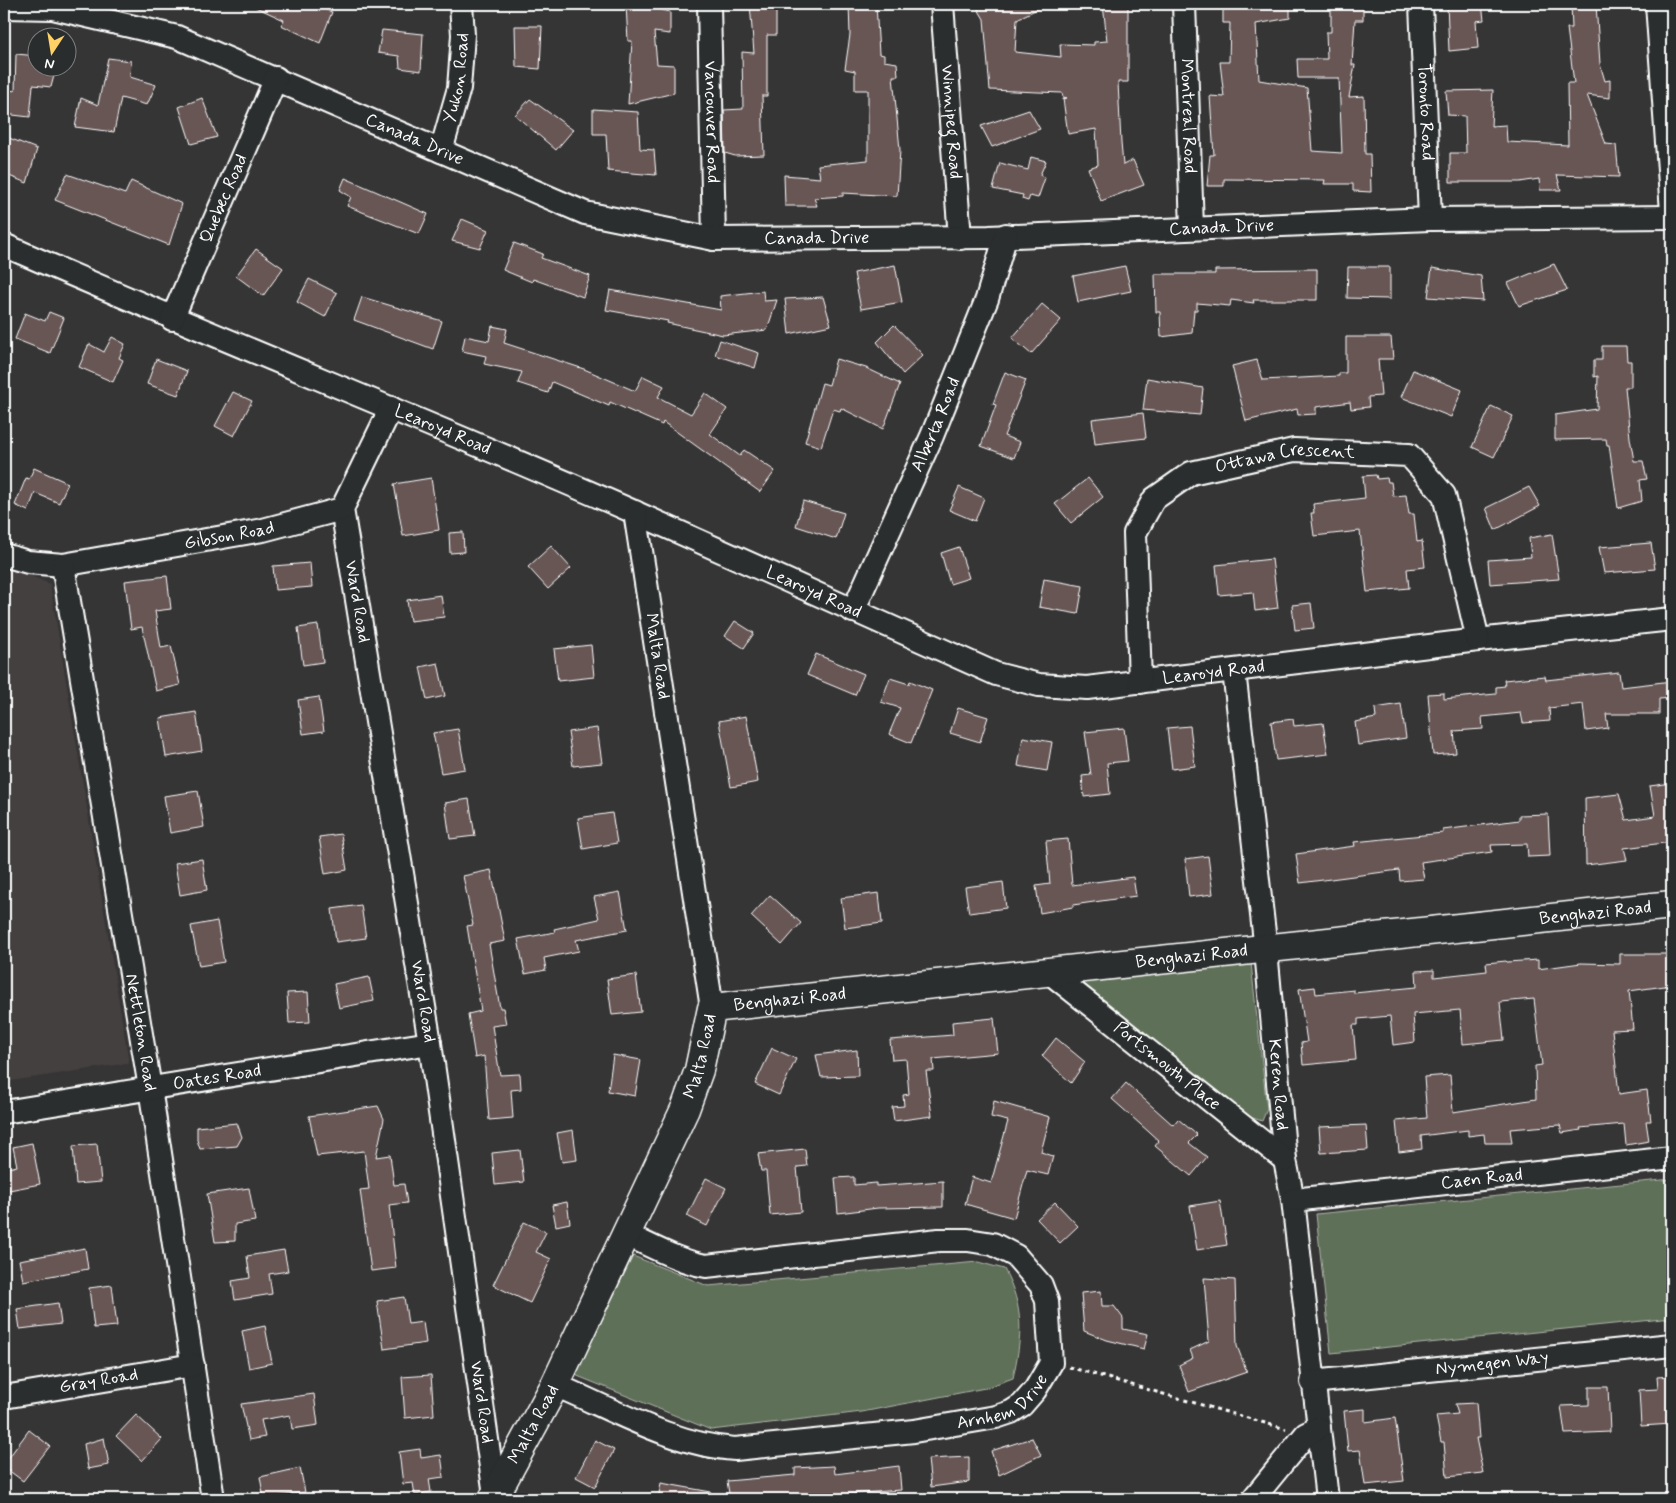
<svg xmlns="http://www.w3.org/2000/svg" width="1676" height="1503" font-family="Mynerve,sans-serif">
	<rect width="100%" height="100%" fill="#363536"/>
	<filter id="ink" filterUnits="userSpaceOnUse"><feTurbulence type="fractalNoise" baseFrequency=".02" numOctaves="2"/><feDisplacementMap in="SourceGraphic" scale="10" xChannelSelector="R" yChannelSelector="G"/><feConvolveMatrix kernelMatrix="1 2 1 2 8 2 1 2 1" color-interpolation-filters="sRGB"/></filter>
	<g filter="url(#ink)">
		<path fill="#453f3f" d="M4,565L50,584L129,1063L4,1082Z"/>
		<path fill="#5f6f58" stroke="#afb7ac" d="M1251,963L1267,1109L1262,1121L1247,1116L1080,985V974Z
			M1672,1179V1318L1331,1353L1316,1214Z
			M633,1256L708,1286L978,1262L1004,1269C1025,1308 1022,1337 1013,1378L985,1388L862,1412L711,1430L575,1375Z"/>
		<path fill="#685654" stroke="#fff" d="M249,4H311L332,12L320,43L281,25L284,20Z
			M626,4H652L653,8L670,12V34L654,32L657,64L674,65V93L628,104L632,41H628Z
			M750,4H776V35H767V96H762L764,155L735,156L725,153L724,110L743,109L742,52L754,53Z
			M849,4H876L879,54L884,55V61L897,63L898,76H893L900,150L897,196L843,193V196L814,198L817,206H785L784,175L820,178L818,165L868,160V90H855V71L845,69L850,35Z
			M975,4H1047L1017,19L1015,52L1061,57L1060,44L1094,45V42L1107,41L1103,4H1128V82H1118L1121,143L1123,165L1133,160L1144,185L1101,201L1088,168L1098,165L1096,129L1068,134L1063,99L1067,98L1063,97L1062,93L990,90L984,19Z
			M1237,4H1290V18L1256,24L1259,80L1307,88L1312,151L1342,153L1339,78H1298L1297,59H1327L1326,32H1331V4H1363V20H1355L1352,65H1355L1349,97L1364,96L1365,154H1370L1371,192L1353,191V184H1324L1325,180L1224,179V186H1207L1210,155H1214L1210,96L1224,97L1220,62H1229L1230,23H1223V7Z
			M1447,4H1482L1484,20L1476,21L1478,48L1449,51Z
			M1571,4H1596L1600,64L1605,81L1610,80V98L1587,95L1606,144L1616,145L1619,177L1557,175L1561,190H1540L1539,179L1520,182H1450V153H1466L1465,116L1448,115L1446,91L1493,90L1491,126L1506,125L1507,142L1568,145L1567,83H1574L1567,28H1572Z
			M515,26H542L540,69L516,67Z
			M382,30L423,34L421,71L400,68L399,56L378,53Z
			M16,54L38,56V68H56L51,87L33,85L30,117L4,114V89L15,91Z
			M108,58L131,61L130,77L156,85L147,105L121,98L114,132L75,127L81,98L98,105Z
			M202,98L217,137L191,144L179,107Z
			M530,99L573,130L556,150L515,115Z
			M593,109L638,112L640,149L654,150L656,175L608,171L606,134H593Z
			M1029,110L1040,129L992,147L981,126Z
			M4,136L37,149L27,183L4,174Z
			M1031,157L1046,161L1040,175L1045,178L1038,198L1030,196L1028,201L1022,199L1023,195L993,189L1000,163L1028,170Z
			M67,174L125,194L131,181L182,204L169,245L55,200Z
			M345,178L428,214L419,234L347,206L351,197L340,190Z
			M462,219L488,230L480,248L452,241Z
			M514,243L543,254L541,258L590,276L583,297L533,279L532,282L503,270Z
			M256,249L283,268L263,296L236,276Z
			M1554,264L1567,290L1519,306L1508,283Z
			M895,265L902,302L861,309L854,273Z
			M1125,266L1131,291L1078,302L1073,276Z
			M1348,267H1390V299L1347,298Z
			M1432,268L1481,276L1483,301L1428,297Z
			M1317,269V300H1253L1254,303L1231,300L1230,306L1197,303V310H1194L1192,333L1161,337L1160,312H1156L1155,274H1215V270Z
			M309,279L337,293L325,317L297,302Z
			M610,290L721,310L720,296L763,291L764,301L777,300L767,330L723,335L667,323L668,321L606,310Z
			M362,297L442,321L433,349L354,320Z
			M823,297L831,325L789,334L785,299Z
			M1042,304L1061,320L1031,354L1012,338Z
			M49,312L64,318L50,353L15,339L25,313L45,321Z
			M894,325L923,355L903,374L877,342Z
			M492,326L507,329L504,343L584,369L635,391L643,376L664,386L658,397L691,414L705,393L727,409L710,434L740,456L744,450L775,471L760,492L663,422L662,425L610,402L609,406L552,382L548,393L518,383L522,372L484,364L486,356L462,351L465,336L489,341Z
			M112,337L125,344L119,358L123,360L113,382L79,367L89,344L104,352Z
			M1346,337H1391L1393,359H1378L1381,396L1368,397L1369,407L1351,409L1350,402L1316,407V414L1298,415L1297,409L1246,421L1232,366L1257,360L1263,380L1339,376V373H1346Z
			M720,340L759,353L755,368L715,355Z
			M1602,346H1626L1627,361H1631V387H1625L1630,438L1634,461H1643L1647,479L1640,480L1642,501L1618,508L1609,445H1607L1606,439L1555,440V415L1597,409L1598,376L1594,377V360H1602Z
			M156,359L187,371L178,395L147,384Z
			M836,359L866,368L900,384L883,429L841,408L840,411L833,409L821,447L805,442L822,383L829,385Z
			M1413,370L1462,390L1451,417L1401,397Z
			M1005,372L1026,380L1004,436L1020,442L1014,458L981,446L996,405L993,404Z
			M1147,378L1203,388L1200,415L1143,410Z
			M233,392L252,401L234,436L215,426Z
			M1491,406L1513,416L1494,457L1472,447Z
			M1143,413L1146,438L1095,444L1092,419Z
			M34,468L68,483L59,503L35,493L28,511L15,505L26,478L29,479Z
			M1376,475L1377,479L1387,478L1388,482H1391L1393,496L1406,495L1409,514H1414L1417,542L1422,541L1425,567L1407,569L1409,588L1367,592L1360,531L1314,536L1311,513H1314L1313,504L1365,498L1363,476Z
			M431,478L439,530L403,536L394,484Z
			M1088,478L1103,497L1071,523L1055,504Z
			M959,487L984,498L975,521L949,510Z
			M1529,487L1540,506L1495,530L1486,508Z
			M803,501L844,513L836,539L796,526Z
			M463,532L464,552L450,553L449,533Z
			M1552,534L1559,579L1490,584L1488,560L1531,557L1529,538Z
			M1651,543L1655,569L1604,573L1599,547Z
			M551,546L571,568L548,589L528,567Z
			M959,547L969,578L950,584L941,553Z
			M1272,559L1278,608L1255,611L1253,592L1219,595L1216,565Z
			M310,563L312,587L275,590L273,566Z
			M167,576L171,609L155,611L161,648L171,646L180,685L156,691L142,627L131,629L125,581Z
			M1044,579L1083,586L1078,614L1039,607Z
			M441,595L444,617L410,621L407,600Z
			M1311,603L1314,628L1295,630L1292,605Z
			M735,621L754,633L744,648L725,636Z
			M318,625L323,662L303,665L298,628Z
			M591,645L594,677L558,681L554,649Z
			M816,654L864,674L855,695L807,675Z
			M438,663L445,696L427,700L420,667Z
			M1619,672L1621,687L1672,681V698L1659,699V714H1606L1608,728L1586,731L1583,704L1549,708L1550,721L1523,723L1521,713L1482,717L1483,729L1454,731L1456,753L1433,755L1428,694L1444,693V699L1496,694V687L1505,686L1504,680L1545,676L1546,680Z
			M890,678L909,684L910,681L932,690L911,743L889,734L900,708L881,702Z
			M319,697L324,731L303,734L298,700Z
			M1401,704L1406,738L1358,745L1355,722L1376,718L1375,708Z
			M958,708L988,717L980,742L950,733Z
			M196,712L202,751L166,757L160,718Z
			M746,716L758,782L731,787L719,721Z
			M1293,719L1294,726L1323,723L1328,754L1276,760L1271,722Z
			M1190,726L1195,766L1172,769L1167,728Z
			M597,728L602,763L573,766L568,732Z
			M1124,728L1128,761L1107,763L1110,794L1084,797L1082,776L1091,775L1085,732Z
			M458,729L465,769L441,773L433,733Z
			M1023,737L1052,742L1047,771L1018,766Z
			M1672,783V842L1624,848L1627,860L1586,865L1585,798L1619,794L1626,820L1655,816L1650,786Z
			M198,791L204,827L170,833L164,796Z
			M469,799L475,836L450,839L445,803Z
			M612,813L617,843L583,849L578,818Z
			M1548,814L1550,856L1528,857L1527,844L1491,845L1492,852L1421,862L1424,879L1400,881L1399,870L1300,883L1296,854L1355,846L1354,842L1443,833V830L1519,820V815Z
			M341,834L347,870L325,874L319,837Z
			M1068,839L1072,885L1133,877L1136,896L1073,905V907L1040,913L1036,886L1050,884L1046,841Z
			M1208,856L1213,894L1189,897L1185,859Z
			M202,859L207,890L180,895L175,863Z
			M491,870L505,941L489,944L500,1008H503L506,1024L492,1026L500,1075L520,1074L521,1089L511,1090L513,1118L489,1120L484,1056L475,1058L468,1014L481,1011L467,926L473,925L463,876Z
			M1003,882L1006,908L969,913L965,887Z
			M620,892L627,930L576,940L579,951L544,958L546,970L525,974L518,939L555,932L554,929L599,919L594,897Z
			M879,893L882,923L845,928L841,898Z
			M770,895L801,923L782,945L751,916Z
			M361,905L366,938L336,942L332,909Z
			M217,921L224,962L199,966L191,926Z
			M1620,954H1672V985L1629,991L1633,1029L1612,1030L1619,1094L1647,1090L1651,1121H1646L1649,1141L1626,1145L1624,1124L1580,1128L1581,1130L1562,1133L1560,1125L1510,1129L1512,1143H1485L1484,1134L1468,1136V1130L1421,1136L1422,1149L1399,1152L1396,1121L1427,1118L1424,1077L1450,1075L1453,1112L1536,1099L1535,1066L1542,1065L1534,999L1500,1002L1504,1040L1463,1044L1460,1010L1413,1014L1415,1042L1393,1045L1390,1016L1358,1019V1025H1353L1356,1060L1303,1065L1301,1043L1307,1042L1299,989L1315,987L1316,994L1354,990V993L1417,987L1416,971L1434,970V977L1487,971L1486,963L1506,961L1507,962L1538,960V969L1581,963L1620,964Z
			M636,975L641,1012L612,1015L607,979Z
			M369,977L374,1001L339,1008L334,984Z
			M308,992L310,1022L289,1023L287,993Z
			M994,1018L998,1053L933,1059L934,1071H926L932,1116L894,1121L892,1107L904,1106L903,1095L909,1094L906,1059L892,1060L890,1040L953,1035L952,1022Z
			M1056,1038L1085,1062L1071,1083L1042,1056Z
			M772,1048L796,1059L779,1095L755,1084Z
			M857,1050L858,1076L821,1077L816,1055Z
			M613,1055L641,1060L635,1096L608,1091Z
			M1126,1083L1173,1125L1178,1119L1197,1135L1189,1143L1207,1157L1191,1176L1155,1146L1159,1141L1112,1099Z
			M994,1101L1050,1117L1041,1152L1053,1156L1048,1175L1027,1170L1014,1218L965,1204L972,1177L991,1183L1008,1121L991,1117Z
			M378,1106L384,1119L376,1157L390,1155L394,1185L404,1184L407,1203L389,1205L396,1268L371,1271L360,1190L369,1189L364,1151L317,1156L309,1116Z
			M237,1123L242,1137L237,1146L200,1149L197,1140V1127Z
			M1366,1125L1368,1150L1321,1153L1319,1127Z
			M573,1130L577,1160L562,1162L557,1133Z
			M32,1143L40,1184L4,1191V1169L17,1166L13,1147Z
			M97,1144L101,1182L76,1184L73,1146Z
			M805,1149L807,1166L797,1167L801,1212L770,1215L766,1171H761L758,1154Z
			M520,1150L524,1182L495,1185L492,1153Z
			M854,1177V1185L876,1183V1186L943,1181V1207L878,1208L838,1213L835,1178Z
			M706,1178L726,1188L707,1226L687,1216Z
			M249,1188L255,1221L235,1224V1241L215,1242L207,1194Z
			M1220,1201L1227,1245L1197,1250L1190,1206Z
			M567,1202L570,1223L556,1226L552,1205Z
			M1055,1202L1078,1226L1060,1243L1037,1219Z
			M524,1222L546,1232L536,1252L551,1259L530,1303L493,1285Z
			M85,1248L88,1269L23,1281L19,1260Z
			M284,1250L288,1271L269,1274L272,1294L235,1300L232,1281L250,1278L247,1256Z
			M1204,1278L1235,1280L1237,1346L1247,1372L1189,1392L1179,1365L1193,1358L1190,1350L1209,1341Z
			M112,1285L117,1326L94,1328L89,1288Z
			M1101,1291L1102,1306H1114L1123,1318V1329L1148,1334L1144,1349L1107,1340L1084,1331L1081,1293Z
			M404,1297L408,1324L423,1322L426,1343L384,1349L377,1301Z
			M58,1303L61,1324L20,1329L17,1309Z
			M265,1326L272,1363L249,1368L242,1331Z
			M431,1375L434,1415L405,1418L402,1377Z
			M1672,1376V1424L1641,1426L1639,1390L1658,1389L1657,1377Z
			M1589,1387H1608L1610,1432L1565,1434L1561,1406L1589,1405Z
			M314,1394L318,1425L292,1429L290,1415L261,1420L265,1437L249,1440L241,1404Z
			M1476,1403L1479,1438H1476L1483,1473L1447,1477L1444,1442H1441L1436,1416L1458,1414L1455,1404Z
			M1365,1409V1422L1395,1418L1404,1481L1365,1485L1360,1450L1348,1451L1344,1411Z
			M136,1415L162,1439L142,1461L116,1436Z
			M29,1430L50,1446L23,1481L4,1467V1464Z
			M104,1438L109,1465L88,1469L84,1444Z
			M1032,1438L1041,1455L999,1475L991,1451Z
			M595,1440L614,1450L595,1487L576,1477Z
			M420,1449L421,1458L441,1455L444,1477L429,1479L431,1492L415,1495L413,1483L403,1484L399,1452Z
			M969,1457V1482L931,1487L928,1459Z
			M834,1466L835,1474L899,1466L901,1490L836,1495V1498L822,1499H730L727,1481L795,1475V1468Z
			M300,1468L305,1492L264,1499L260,1477Z
			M661,1483L711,1492L710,1499H658Z"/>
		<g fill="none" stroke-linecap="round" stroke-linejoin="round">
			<g stroke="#fff" stroke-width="26">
				<g id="minor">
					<path id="s1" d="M709,4L714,239"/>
					<path id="s2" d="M942,4L960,238"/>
					<path id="s3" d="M1184,4L1192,228"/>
					<path id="s4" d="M1421,4L1430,219"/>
					<path d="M1657,4L1672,212"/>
					<path id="s5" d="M4,7L53,8L177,37L585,213L714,239L989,237L1430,219L1672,217"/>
					<path id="s6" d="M441,151L459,88L463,35L461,4"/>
					<path id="s7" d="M4,245C213,337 425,420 634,512C755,565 875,621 996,674L1039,685L1087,688L1478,640L1672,619"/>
					<path id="s8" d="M172,319L276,78"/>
					<path id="s9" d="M342,509L430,1043L495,1495"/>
					<path id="s10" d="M635,512L712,1008"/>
					<path id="s11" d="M4,555L28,562L63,565L263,530L342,509L391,408"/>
					<path id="s12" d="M63,565L150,1088L213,1499"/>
					<path id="s13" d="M853,611L932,436L987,299L1006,235"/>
					<path id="s14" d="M1234,671L1266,950L1285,1160L1293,1200L1327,1499"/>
					<path id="s15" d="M1140,682L1135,533L1154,499L1191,473L1294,450L1409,455L1444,495L1478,640"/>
					<path id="s16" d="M1049,972L1285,1160"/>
					<path id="s17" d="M4,1112L430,1043"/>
					<path id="s18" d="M1293,1200L1672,1158"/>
					<path id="s19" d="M1312,1382L1672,1345"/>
					<path id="s20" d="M555,1385C612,1409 673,1445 735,1449L914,1431L996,1417L1011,1412L1022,1405L1035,1390L1051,1363L1047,1301L1041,1285L1016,1256L993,1244L968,1240H939L706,1266C677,1261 652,1246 625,1234"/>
					<path id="s21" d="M4,1397L193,1365"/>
					<path d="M1253,1499L1306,1434L1319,1428"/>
				</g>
			</g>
			<g stroke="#fff" stroke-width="31">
				<g id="tertiary">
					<path id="s22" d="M493,1499L555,1385L685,1109L699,1070L712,1008L1672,905"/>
				</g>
			</g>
			<path stroke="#fff" stroke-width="3" stroke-dasharray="4 4" stroke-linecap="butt" d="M1069,1367L1286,1429"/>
			<use href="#minor" stroke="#2a2d2e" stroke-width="22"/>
			<use href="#tertiary" stroke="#2a2d2e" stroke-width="28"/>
		</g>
	</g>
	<g text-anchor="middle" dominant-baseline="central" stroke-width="5" stroke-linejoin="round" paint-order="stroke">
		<g font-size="18" fill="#fff" stroke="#2a2d2e">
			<text stroke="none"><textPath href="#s6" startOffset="75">Yukon Road</textPath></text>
			<text stroke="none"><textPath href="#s4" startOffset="108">Toronto Road</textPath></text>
			<text stroke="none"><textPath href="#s3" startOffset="112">Montreal Road</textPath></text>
			<text stroke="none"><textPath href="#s2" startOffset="118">Winnipeg Road</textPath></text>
			<text stroke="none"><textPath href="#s1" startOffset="118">Vancouver Road</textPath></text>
			<text stroke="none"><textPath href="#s5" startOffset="435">Canada Drive</textPath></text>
			<text stroke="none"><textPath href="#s8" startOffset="131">Quebec Road</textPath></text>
			<text stroke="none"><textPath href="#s5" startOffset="1260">Canada Drive</textPath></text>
			<text stroke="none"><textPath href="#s5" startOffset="855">Canada Drive</textPath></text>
			<text stroke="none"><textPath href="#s13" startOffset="204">Alberta Road</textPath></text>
			<text stroke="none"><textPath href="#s7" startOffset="476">Learoyd Road</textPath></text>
			<text stroke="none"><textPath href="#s15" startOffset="329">Ottawa Crescent</textPath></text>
			<text stroke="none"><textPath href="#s11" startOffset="229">Gibson Road</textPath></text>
			<text stroke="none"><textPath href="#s7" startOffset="881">Learoyd Road</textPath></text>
			<text stroke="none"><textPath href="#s9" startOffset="94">Ward Road</textPath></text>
			<text stroke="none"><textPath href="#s10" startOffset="146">Malta Road</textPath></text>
			<text stroke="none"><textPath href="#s7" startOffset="1301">Learoyd Road</textPath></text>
			<text stroke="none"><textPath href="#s22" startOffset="1428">Benghazi Road</textPath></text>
			<text stroke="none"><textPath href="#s22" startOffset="1022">Benghazi Road</textPath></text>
			<text stroke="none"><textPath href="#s22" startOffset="618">Benghazi Road</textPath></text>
			<text stroke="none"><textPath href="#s9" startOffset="499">Ward Road</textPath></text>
			<text stroke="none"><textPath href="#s12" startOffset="474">Nettleton Road</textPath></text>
			<text stroke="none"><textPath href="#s22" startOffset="490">Malta Road</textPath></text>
			<text stroke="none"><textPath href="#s16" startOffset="151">Portsmouth Place</textPath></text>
			<text stroke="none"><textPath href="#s17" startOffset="216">Oates Road</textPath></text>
			<text stroke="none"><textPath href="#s14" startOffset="416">Keren Road</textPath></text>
			<text stroke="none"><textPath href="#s18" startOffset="190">Caen Road</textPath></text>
			<text stroke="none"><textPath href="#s19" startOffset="181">Nymegen Way</textPath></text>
			<text stroke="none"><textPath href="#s21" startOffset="96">Gray Road</textPath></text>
			<text stroke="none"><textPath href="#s20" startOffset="468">Arnhem Drive</textPath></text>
			<text stroke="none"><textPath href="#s9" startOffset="904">Ward Road</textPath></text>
			<text stroke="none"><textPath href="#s22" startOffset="85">Malta Road</textPath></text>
		</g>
	</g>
	<rect width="1676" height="1503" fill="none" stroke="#2a2d2e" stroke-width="20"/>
	<rect x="10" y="10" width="1656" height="1483" fill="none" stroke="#fff" stroke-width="2" filter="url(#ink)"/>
	<g transform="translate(52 52) rotate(192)"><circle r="24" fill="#2a2d2e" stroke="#7f8182"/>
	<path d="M0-4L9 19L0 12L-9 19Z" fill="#ffd166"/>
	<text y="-8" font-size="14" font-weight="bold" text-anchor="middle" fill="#ffffff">N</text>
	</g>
</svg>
